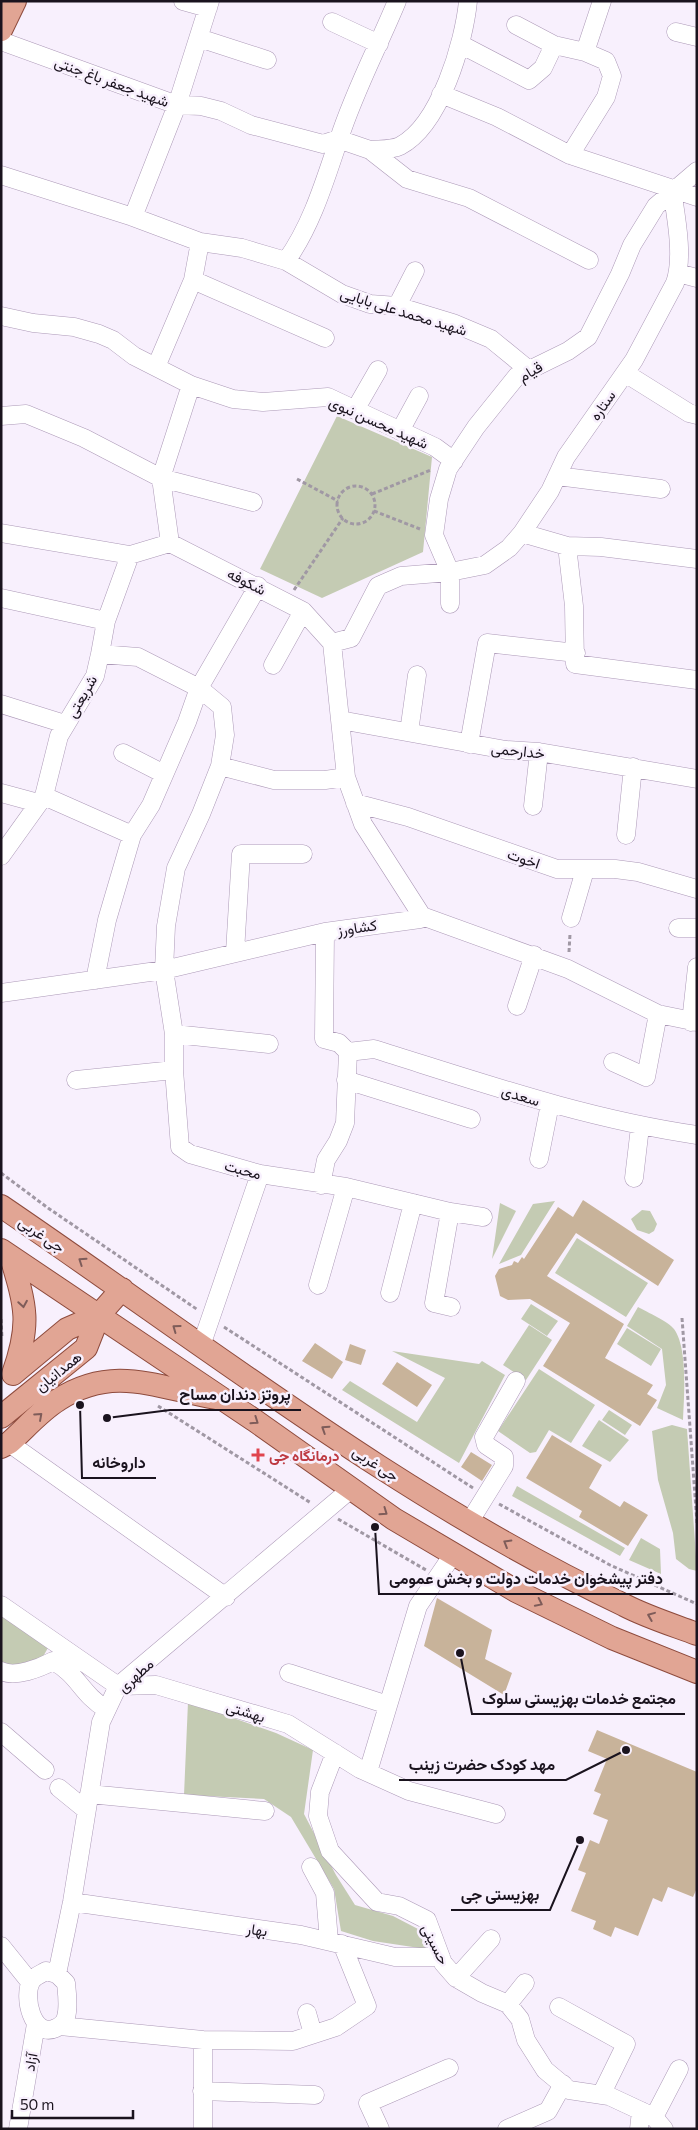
<svg xmlns="http://www.w3.org/2000/svg" width="698" height="2130" font-family="Commissioner,Vazirmatn,sans-serif">
	<rect width="100%" height="100%" fill="#f8f0fd"/>
	<path fill="#c4cbb3" d="M337,416L432,457L423,552L322,598L260,569Z
		M555,1201L521,1255L499,1264L533,1204Z
		M500,1203L516,1211L492,1259Z
		M642,1210L650,1211L657,1224L654,1231L649,1234L637,1230L631,1219Z
		M577,1238L648,1283L626,1317L555,1273Z
		M531,1304L558,1321L547,1336L521,1319Z
		M638,1307C647,1312 669,1322 674,1329C688,1348 684,1397 683,1420L657,1408L666,1385L662,1349L627,1326Z
		M529,1325L552,1340L526,1380L503,1365Z
		M627,1328L661,1349L651,1366L617,1344Z
		M392,1351L479,1364L482,1361L505,1375L459,1463L342,1390L350,1381L417,1422L445,1378Z
		M539,1369L595,1405L571,1443L549,1430L536,1452L530,1453L498,1431Z
		M609,1410L632,1425L625,1435L602,1420Z
		M599,1420L629,1440L610,1462L582,1446Z
		M672,1425L687,1429L697,1571L689,1569L676,1559L673,1533L658,1480L652,1431Z
		M517,1486L625,1548L620,1556L512,1496Z
		M641,1538L660,1549L661,1574L629,1560Z
		M1,1613L49,1646L40,1662L17,1667L1,1663Z
		M188,1702L276,1733L313,1750L304,1814L336,1875L355,1905L393,1916L418,1929L426,1949L373,1941L341,1931L334,1889L291,1817L264,1799L184,1795Z"/>
	<path fill="#c8b39a" d="M583,1200L674,1260L658,1286L576,1233L547,1276L624,1324L605,1358L653,1385L647,1394L657,1400L640,1426L543,1366L570,1323L530,1299L508,1300L500,1296L495,1276L499,1269L512,1265L514,1261L518,1263L522,1257L524,1259L558,1207L573,1217Z
		M315,1343L343,1362L332,1379L302,1361Z
		M350,1344L366,1350L361,1365L345,1360Z
		M397,1362L432,1385L417,1407L382,1384Z
		M552,1435L602,1465L589,1488L620,1507L624,1501L648,1515L628,1546L579,1517L582,1511L526,1478Z
		M471,1452L492,1465L482,1481L461,1467Z
		M437,1598L492,1630L485,1659L512,1673L504,1695L424,1646Z
		M597,1730L697,1772V1888L693,1897L668,1887L662,1902L653,1898L638,1936L615,1927L611,1937L593,1929L596,1921L571,1911L586,1873L578,1870L590,1840L599,1844L608,1820L593,1814L601,1794L594,1791L607,1759L588,1751Z"/>
	<g fill="none" stroke-linecap="round" stroke-linejoin="round">
		<g stroke="#ac99b7" stroke-width="19">
			<path id="minor" d="M183,1L208,8
				M332,22L379,44
				M516,25L554,45L585,52
				M676,32L697,37
				M199,38L267,60
				M1,41L177,105L201,106L221,111L251,125L323,144L338,139L370,150L407,179L469,198L589,260
				M460,44L529,80L543,68L554,45
				M441,94L497,117L570,155L697,197
				M370,150C379,149 392,150 400,146C440,125 464,43 468,1
				M570,155L606,97L612,76L606,61L585,52L602,1
				M1,175L133,217L200,242
				M133,217L177,105L210,1
				M286,261C312,225 325,180 339,139C354,92 378,47 397,1
				M678,273L697,278
				M193,280L325,338
				M397,306L415,271
				M1,316L33,323L74,327L99,334L113,340L134,356L191,385L233,399L263,402L328,397L435,447L454,461
				M156,367L193,280L200,242L242,248L286,261L342,294L370,304L397,306L453,323L491,339L529,370
				M625,373L689,413L697,415
				M355,410L378,370
				M1,416L26,414L84,438L161,478L253,502
				M400,431L419,396
				M557,476L661,489
				M1,533L130,555L170,543L303,611L332,643L351,638L378,586L401,576L450,572L485,565L509,548L522,533L550,491L566,457L634,360L675,283C684,257 676,217 672,190
				M522,533L567,546L601,547L697,559
				M170,543L161,478L191,385
				M567,546L574,606L575,664L697,680
				M1,598L106,621
				M450,604V572L434,535L439,499L448,469L476,427L517,376L568,351L588,337L620,274L632,245L656,206L697,171
				M332,643L346,777L363,824L422,916
				M100,654L106,621L130,555
				M273,665L303,611
				M1,704L65,724
				M340,720L506,750L539,752L697,779
				M409,732L417,675
				M469,744L487,643L576,653
				M123,753L164,774
				M220,766L274,780H325L346,777
				M1,793L38,803
				M44,796L132,835
				M355,803L408,817L557,869H615L638,872L697,889
				M533,806L539,752
				M626,835L633,767
				M1,856L44,796L59,736L95,676L100,654L138,657L199,688L258,586
				M571,918L585,870
				M678,928H697
				M235,952L241,854H303
				M95,980L107,920L132,835L151,805L187,722L199,688L222,707L225,735L220,766L201,814L176,868L166,926L164,970L174,1034V1070L180,1147L190,1154L260,1174L346,1187L450,1212L483,1217
				M1,993L164,970L325,932L420,919L422,916L568,969L658,1014L697,1022
				M517,1006L534,955
				M691,1022L697,967
				M174,1034L269,1044
				M348,1052L374,1049C480,1082 586,1119 697,1135
				M613,1062L646,1077L658,1014
				M76,1080L174,1070
				M346,1080L471,1119
				M539,1159L550,1104
				M634,1178L640,1127
				M321,1185L326,1160L338,1141L345,1123L348,1052L339,1043L324,1039L325,932
				M450,1212L434,1303L451,1307
				M318,1285L346,1187
				M390,1293L413,1203
				M201,1346L260,1174
				M9,1443L226,1597
				M470,1521L504,1466V1457L486,1445L484,1437L516,1381
				M1,1605L118,1686L156,1685L288,1724L360,1769L409,1791L496,1814
				M1,1671C15,1678 40,1668 53,1661C79,1675 81,1694 106,1709
				M289,1673L388,1705
				M1,1732L45,1770
				M335,1753L320,1792L318,1816L330,1851L377,1902L399,1906L427,1920L443,1963L456,1978L482,1993L508,2004L520,2019L526,2040L545,2070L569,2090L609,2096L654,2117L664,2129
				M368,1772L418,1606L454,1553
				M59,1788L86,1810
				M89,1794L265,1811
				M311,1867L325,1893L329,1941
				M72,1902L301,1935L395,1957H441
				M1,1946L30,1982
				M46,1971L57,1974L66,1983C67,1993 69,2007 66,2017C65,2022 60,2026 56,2028C32,2039 23,1996 31,1982C34,1976 41,1974 46,1971Z
				M57,1974L72,1902L101,1722L118,1686L351,1489
				M456,1978L491,1939
				M508,2004L525,1983
				M559,2007L626,2044L601,2095
				M307,2013L313,2034
				M60,2026L203,2040L293,2041L336,2027L367,2006L342,1944
				M202,2091L315,2095
				M654,2117L679,2069
				M18,2129L36,2024
				M203,2129V2040
				M380,2129L368,2103L449,2068
				M507,2129L548,2111L563,2084
				M639,2129L641,2111"/>
		</g>
		<g stroke="#8e4b3d" stroke-width="24">
			<path id="major" d="M1,30L15,1
				M1,1206C204,1344 401,1499 624,1605C647,1617 673,1625 697,1634
				M1,1250L254,1420L394,1519L516,1591L612,1638L697,1672
				M11,1257C26,1307 31,1324 13,1374
				M14,1373L67,1329L99,1315
				M1,1417L86,1348L99,1315L122,1289
				M1,1447L9,1443C25,1429 40,1411 58,1400C114,1364 157,1388 216,1398"/>
		</g>
		<path stroke="#a098a4" stroke-width="3" stroke-dasharray="4 2.5" stroke-linecap="butt" d="M297,479L338,501
			M337 505a19 19 0 1 1 38 0a19 19 0 1 1-38 0Z
			M372,494L431,470
			M374,511L420,529
			M294,590L343,518
			M569,952L570,934
			M1,1173L48,1208L198,1310
			M682,1318L697,1523
			M1,1319L2,1338
			M224,1327L473,1488
			M158,1406L311,1503
			M499,1504L610,1565L697,1604
			M338,1519L426,1570"/>
		<use href="#minor" stroke="#fff" stroke-width="18"/>
		<use href="#major" stroke="#e1a594" stroke-width="22"/>
	</g>
	<defs><path id="oneway-chevron" d="M-2-3.5L2.5 0L-2 3.5" fill="none" stroke-width="1.6" stroke-linecap="round" stroke-linejoin="round" transform="scale(1.25)"/></defs>
	<g stroke="#7e5c59">
		<use href="#oneway-chevron" transform="translate(82 1261) rotate(-146)"/>
		<use href="#oneway-chevron" transform="translate(23 1304) rotate(81)"/>
		<use href="#oneway-chevron" transform="translate(176 1328) rotate(-144)"/>
		<use href="#oneway-chevron" transform="translate(39 1416) rotate(-42)"/>
		<use href="#oneway-chevron" transform="translate(255 1421) rotate(35)"/>
		<use href="#oneway-chevron" transform="translate(325 1429) rotate(-147)"/>
		<use href="#oneway-chevron" transform="translate(384 1512) rotate(35)"/>
		<use href="#oneway-chevron" transform="translate(507 1543) rotate(-149)"/>
		<use href="#oneway-chevron" transform="translate(539 1603) rotate(26)"/>
		<use href="#oneway-chevron" transform="translate(651 1616) rotate(-158)"/>
	</g>
	<path fill="#e0444e" stroke="#f8f0fd" stroke-width="2" d="M255.5 1447.5h5v5h5v5h-5v5h-5v-5h-5v-5h5z"/>
	<g text-anchor="middle" dominant-baseline="central" stroke-width="5" stroke-linejoin="round" paint-order="stroke">
		<g font-size="15" fill="#1a131e" stroke="#f8f0fd">
			<text transform="translate(112 81) rotate(20)">شهید جعفر باغ جنتی</text>
			<text transform="translate(404 311) rotate(17)">شهید محمد علی بابایی</text>
			<text transform="translate(530 371) rotate(-31)">قیام</text>
			<text transform="translate(602 405) rotate(-55)">ستاره</text>
			<text transform="translate(379 422) rotate(24)">شهید محسن نبوی</text>
			<text transform="translate(247 581) rotate(27)">شکوفه</text>
			<text transform="translate(81 696) rotate(-60)">شریعتی</text>
			<text transform="translate(518 750) rotate(6)">خدارحمی</text>
			<text transform="translate(524 858) rotate(19)">اخوت</text>
			<text transform="translate(357 927) rotate(-8)">کشاورز</text>
			<text transform="translate(521 1095) rotate(17)">سعدی</text>
			<text transform="translate(243 1169) rotate(15)">محبت</text>
			<text transform="translate(42 1234) rotate(34)">جی غربی</text>
			<text transform="translate(58 1371) rotate(-39)">همدانیان</text>
			<text transform="translate(376 1463) rotate(33)">جی غربی</text>
			<text transform="translate(135 1675) rotate(-42)">مطهری</text>
			<text transform="translate(246 1711) rotate(17)">بهشتی</text>
			<text transform="translate(257 1929) rotate(8)">بهار</text>
			<text transform="translate(436 1944) rotate(63)">حسینی</text>
			<text transform="translate(30 2062) rotate(-80)">آزاد</text>
		</g>
		<g font-size="15" font-weight="bold" fill="#be3a42" stroke="#f8f0fd" text-anchor="start">
			<text x="269" y="1455">درمانگاه جی</text>
		</g>
	</g>
	<path fill="none" stroke="#1a131e" stroke-width="2" d="M107 1418L170 1410H301M80 1405L82 1478H156M375 1527L379 1594H673M460 1653L472 1714H685M626 1750L566 1780H399M580 1840L550 1910H451"/>
	<g fill="#1a131e" stroke="#f8f0fd" stroke-width="2">
		<circle cx="107" cy="1418" r="5"/>
		<circle cx="80" cy="1405" r="5"/>
		<circle cx="375" cy="1527" r="5"/>
		<circle cx="460" cy="1653" r="5"/>
		<circle cx="626" cy="1750" r="5"/>
		<circle cx="580" cy="1840" r="5"/>
	</g>
	<g font-size="16" text-anchor="middle" font-weight="bold" fill="#1a131e" stroke="#f8f0fd" stroke-width="5" stroke-linejoin="round" paint-order="stroke">
		<text x="235" y="1400">پروتز دندان مساح</text>
		<text x="119" y="1468">داروخانه</text>
		<text x="526" y="1584">دفتر پیشخوان خدمات دولت و بخش عمومی</text>
		<text x="579" y="1704">مجتمع خدمات بهزیستی سلوک</text>
		<text x="482" y="1770">مهد کودک حضرت زینب</text>
		<text x="500" y="1900">بهزیستی جی</text>
	</g>
	<rect width="698" height="2130" fill="none" stroke="#1a131e" stroke-width="5"/>
	<path d="M12 2110v8h121v-8" fill="none" stroke="#1a131e" stroke-width="2.5"/>
	<text x="20" y="2110" font-size="15" fill="#1a131e" stroke="#f8f0fd" stroke-width="4" paint-order="stroke">50 m</text>
</svg>
